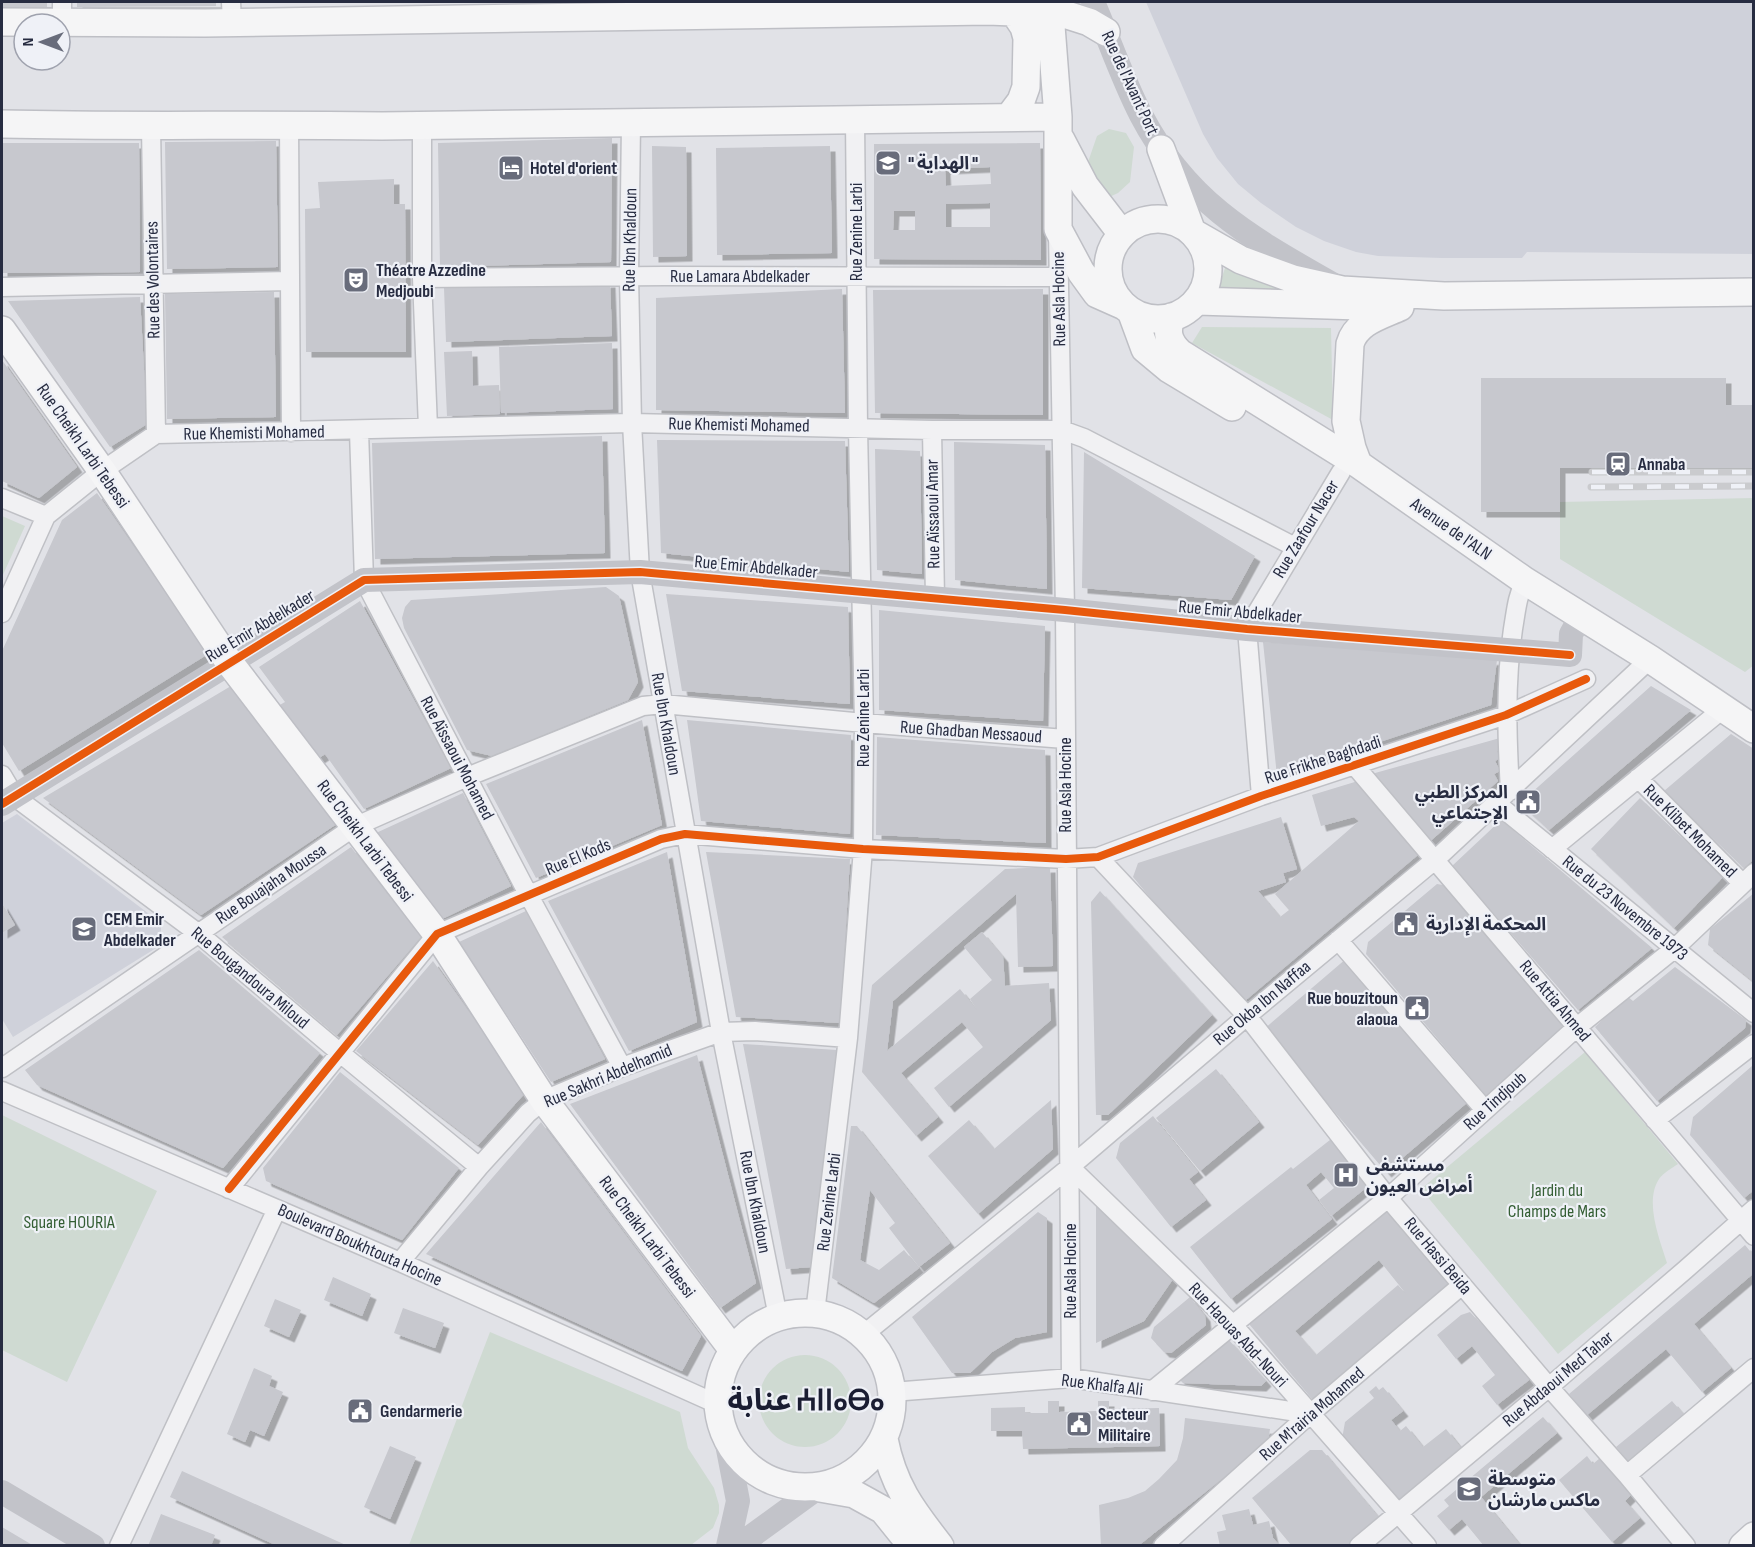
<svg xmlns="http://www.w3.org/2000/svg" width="1755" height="1547" font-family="'Sofia Sans Condensed','Noto Sans Arabic','Noto Sans Tifinagh',sans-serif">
	<defs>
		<filter id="shadow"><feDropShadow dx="5.5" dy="5.5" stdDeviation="0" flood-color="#0004"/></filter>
	</defs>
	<rect width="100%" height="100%" fill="#e1e2e7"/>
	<path fill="#cfd1da" d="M1146,2H1753V254L1527,252L1522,258H1442L1378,256L1356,252L1324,241L1296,227L1261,203L1238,184L1217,158L1203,134Z
		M17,814L161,923V945L13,1037L2,1019V933L15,925L2,903V823Z"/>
	<path fill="#cfdad2" d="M1109,129L1126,133L1134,147L1130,182L1118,193L1105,199L1088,162L1097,136Z
		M1227,262L1293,289H1218Z
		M1202,327L1331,328L1333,420L1192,343Z
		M1753,498L1754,665L1745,672L1560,559V502Z
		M2,516L25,526L2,577Z
		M1585,1052L1678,1164C1672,1168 1663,1173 1659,1179C1644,1202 1660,1240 1667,1263L1558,1354L1421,1189Z
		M2,1115L157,1191L67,1382L2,1350Z
		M490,1332L680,1412L688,1448L714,1488L719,1505V1513L713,1528L691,1545H409Z
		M759 1401a46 46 0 1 1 92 0a46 46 0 1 1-92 0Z"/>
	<path fill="#c7c8ce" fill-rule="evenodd" filter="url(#shadow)" d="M2,2H47V9H2Z
		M77,2H216V6L77,7Z
		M612,138L611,262L440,267L438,143Z
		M276,141L278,267L167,269L165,142Z
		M2,143H139L140,272L2,273Z
		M1040,143L1041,260L874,259V144ZM990,167L991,184L946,186L945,169ZM990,203V227H946V204ZM894,211H915V230H893Z
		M652,146L686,147L687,256L653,257Z
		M830,146L832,253L717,255L716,148Z
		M394,179V204H405L406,352H306L305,209L320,208L318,182Z
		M610,282L612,336L446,342L444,288Z
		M842,289L845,413L656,410V298Z
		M1043,289V415L875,413L873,290Z
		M274,292L276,417L167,419L165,294Z
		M140,297L147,424L110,447L8,301Z
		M612,343L613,409L501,413L499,347Z
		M472,351L473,386L499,385L500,414L447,416L444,352Z
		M2,360L77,467L39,498L2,481Z
		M1481,378H1726V405H1754V468H1560V512H1481Z
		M602,436L605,553L375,559L372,443Z
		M657,440L845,441L849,572L661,553Z
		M954,442L1045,445L1047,589L955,580Z
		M875,449L920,451L922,574L877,570Z
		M1084,452L1255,556L1231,600L1082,588Z
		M97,493L208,654L19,771L2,743V651L62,520Z
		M606,587L619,596L638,682L628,700L492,756L467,750L404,628L402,618L405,607L411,600Z
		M666,594L848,607L850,704L682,691Z
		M360,601L451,768L364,809L325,754L316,760L278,706L285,702L259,667Z
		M879,610L1045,626L1043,721L879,710Z
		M1263,642L1497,660L1491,705L1277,776Z
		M231,686L335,825L201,915L43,798Z
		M1651,686L1691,710L1549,830L1520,803Z
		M642,720L662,825L536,878L486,784Z
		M687,720L851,735L850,834L701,821Z
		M1731,734L1754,749V859L1744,868L1664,791Z
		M877,737L1045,750L1046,843L876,835Z
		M1500,738L1502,748L1497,751L1500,758L1495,761L1500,771L1494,774L1498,781L1427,844L1368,775Z
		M1358,781L1419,854L1240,1005L1133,877L1138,863L1281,817L1297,869L1283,873L1286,882L1258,891L1280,917L1289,910L1275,894L1359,821L1354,817L1321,826L1312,795Z
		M463,793L511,886L442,919L376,833Z
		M1640,798L1723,877L1674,928L1591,849Z
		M1501,820L1652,948L1578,1010L1452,866Z
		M351,847L421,937L337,1035L222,937Z
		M667,852L697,1022L629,1051L548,901Z
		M706,852L850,859L840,1023L736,1017Z
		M1050,867L1053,966L1018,967L1016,894L893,1001L887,1051L960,989L977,1010L970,999L992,980L964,947L982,932L1003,957L1005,986L1049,983L1051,1020L949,1107L934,1088L983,1047L962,1022L901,1073L938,1117L916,1136L862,1072L872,985L1005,869Z
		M1437,884L1449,886L1569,1026L1486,1096L1366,954L1368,942Z
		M1100,891L1212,1015L1108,1115H1096L1091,902Z
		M1754,893V982L1708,945L1710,929Z
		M2,903L15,925L2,933Z
		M526,911L605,1059L551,1082L459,942Z
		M199,950L320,1053L223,1168L37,1085L25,1070Z
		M1347,958L1469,1101L1386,1172L1264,1029Z
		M433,961L526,1092L478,1145L356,1051Z
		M1675,967L1746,1020L1745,1028L1657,1101L1595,1027L1627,996L1633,1001Z
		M743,1044L837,1050L812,1267L786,1269Z
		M697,1055L756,1283L720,1308L570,1104Z
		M1752,1066L1754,1068V1190L1744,1198L1690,1135L1693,1117Z
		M1216,1069L1259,1122L1200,1171L1156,1118Z
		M340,1072L459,1168L402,1240L266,1181L263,1168Z
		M1051,1100L1053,1149L978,1214L928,1156L969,1120L994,1149Z
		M1153,1116L1198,1172L1189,1179L1206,1200L1171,1227L1116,1158L1120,1143Z
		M541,1122L701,1336L682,1371L426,1254Z
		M851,1126H857L950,1243L919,1267L889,1228L895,1223L870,1190L860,1260L879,1270L904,1250L919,1268L874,1303L832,1278Z
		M1335,1136L1372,1183L1331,1216L1319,1200L1334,1188L1321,1172L1306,1185L1332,1219L1231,1299L1190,1247L1291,1167L1293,1169Z
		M1096,1202L1173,1279L1144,1321L1096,1343Z
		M1388,1207L1450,1284L1313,1400L1249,1324ZM1379,1260L1407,1295L1398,1285L1316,1355L1295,1331Z
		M1038,1212L1047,1218V1332L1015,1338L992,1352L970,1373H952L912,1317Z
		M1745,1245L1754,1256V1273L1694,1324L1731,1368L1702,1392L1666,1349L1587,1415L1569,1394Z
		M333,1277L371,1294L362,1316L324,1300Z
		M1190,1297L1205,1316L1206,1325L1171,1353L1164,1352L1151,1338L1154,1327Z
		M275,1299L301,1310L289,1337L264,1326Z
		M403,1308L444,1323L435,1348L394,1333Z
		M1470,1312L1528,1375L1529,1380L1497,1405L1482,1386L1495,1375L1472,1346L1456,1359L1437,1335L1461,1315Z
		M1228,1339L1266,1381L1261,1386L1183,1383L1178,1378Z
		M254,1368L272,1376L269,1386L283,1392L264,1436L250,1430L245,1442L227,1434Z
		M1376,1386L1379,1390L1383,1387L1403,1411L1391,1420L1400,1431L1406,1426L1423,1447L1446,1429L1466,1454L1398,1509L1342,1439L1345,1422L1374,1398L1369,1392Z
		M1048,1401H1059V1412L1098,1411V1401H1109V1409L1159,1408L1160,1446L1023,1449L1022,1431H991V1408L1025,1407V1413H1048Z
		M1672,1401L1685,1416L1629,1462L1616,1447Z
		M1543,1417L1557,1433L1481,1497L1521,1546H1484L1462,1519L1449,1530L1437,1516L1449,1506L1444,1500Z
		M1185,1418L1270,1429L1268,1442L1138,1546H1101L1099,1505L1128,1498L1145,1491L1159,1479L1177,1460L1183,1438Z
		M390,1446L416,1457L390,1519L364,1507Z
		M1310,1450H1322L1380,1519L1350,1546H1292L1252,1498Z
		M1587,1456L1593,1464L1600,1458L1632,1494L1625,1501L1640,1518L1612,1542L1559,1480Z
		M182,1471L348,1546H278L170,1497Z
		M1249,1509L1253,1525L1269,1521L1273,1538L1280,1546H1220L1217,1532L1226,1530L1222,1515Z
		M161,1514L215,1535L211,1546H148Z
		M2,1527L34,1546H2Z"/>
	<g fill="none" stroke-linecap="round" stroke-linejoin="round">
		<g stroke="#bfc0c5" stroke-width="21">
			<path id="street" d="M231,2L232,22
				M62,22V2
				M631,123L629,276L632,423L640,572L721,1032L778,1317
				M289,125L291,432
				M422,125V278L428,428
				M151,126L156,434
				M1058,233L1065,610L1071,1378
				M422,278L664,276L1058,277
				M2,287L290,281
				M932,430L935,598
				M359,431L364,580L528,894L622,1067
				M156,434L632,423L932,430H1062L1084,438L1295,547
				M2,498L46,516
				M2,613L46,516L102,471L156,434
				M1355,766L1754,1236
				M2,775L15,797L199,934L339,1052L479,1167
				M1638,778L1742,883
				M1510,791C1507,737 1505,683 1513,629C1516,612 1517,596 1525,581
				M1261,796L1247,629L1341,472
				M1496,803L1754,1013
				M1552,849L1724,708
				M1098,857L1247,1016L1388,1198L1549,1387L1627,1475L1686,1546
				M1338,940L1485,1110
				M2,1068L354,827L467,777L643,706L663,704L864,723L1065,739
				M2,1091L400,1262L717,1404
				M1655,1120L1754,1044
				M1070,1167L1233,1325L1427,1546
				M229,1189L437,934L661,839L685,834L863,849L1066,859L1098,857L1261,796L1506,715L1586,679
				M400,1262L479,1167L528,1113L544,1100L622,1067L721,1032L755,1031L848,1038
				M815,1313L848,1038L863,849L864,723L858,428L855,120
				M863,1335L1070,1167L1247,1016L1436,859L1650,659
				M1152,1391L1388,1198L1577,1027L1674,949L1754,873
				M892,1392L1071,1378L1310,1414
				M1627,1475L1754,1368
				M119,1546L277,1209
				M1163,1546L1310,1414L1462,1285
				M1359,1546L1549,1387L1685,1270L1754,1209"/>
		</g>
		<g stroke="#bebfc5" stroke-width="30">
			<path id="primary" d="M1050,13L1058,117V229L1081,272L1097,294L1124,306
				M2,22L205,23L988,11L1064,14L1089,22L1106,32
				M1009,117L1021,101L1026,87L1027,38L1024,27L1014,12
				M2,124C128,127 255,124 382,126L1058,117
				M1061,140L1085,186L1122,234
				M1161,149L1192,232L1241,260L1293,279L1342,290L1444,296L1754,292
				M1108 269a50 50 0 1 1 100 0a50 50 0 1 1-100 0Z
				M1197,301L1360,306
				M1131,311L1145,349L1169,369L1232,407
				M1171,317C1166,332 1168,342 1180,353L1358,464L1525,581L1650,659L1754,729
				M2,330L102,471L229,662L437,934L544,1100L733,1350
				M1358,464L1352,448L1346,421L1350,344C1356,322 1380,316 1400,307
				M718 1400a87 87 0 1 1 174 0a87 87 0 1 1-174 0Z
				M884,1439C893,1485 911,1509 940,1546
				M820,1488L854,1494L883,1510L912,1546
				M1743,1546L1754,1536"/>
		</g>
		<use href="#street" stroke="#f1f1f3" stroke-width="18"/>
		<path stroke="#c2c3c9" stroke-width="24" d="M1093,2C1109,39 1122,78 1141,115C1187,203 1250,237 1332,284
			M2,804L364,580L640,572L1065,610L1247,629L1570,655L1571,634L1581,616
			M726,1439L738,1501L728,1546
			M2,1492L93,1546
			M738,1546L819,1487"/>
		<use href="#primary" stroke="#f5f5f6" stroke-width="27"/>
		<g stroke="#cacbce" stroke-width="7">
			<path id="rail" d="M1592,472H1754
				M1591,487L1754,486"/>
		</g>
		<use href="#rail" stroke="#eff1f7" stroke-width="4.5" stroke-dasharray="14" stroke-linecap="butt"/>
		<g stroke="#eff1f7" stroke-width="11">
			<path id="cycleway" d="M2,804L364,580L640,572L1065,610L1247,629L1570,655
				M229,1189L437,934L661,839L685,834L863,849L1066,859L1098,857L1261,796L1506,715L1586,679"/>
		</g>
		<use href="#cycleway" stroke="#e8590c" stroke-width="8"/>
	</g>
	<defs>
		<g id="school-square" transform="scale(1.35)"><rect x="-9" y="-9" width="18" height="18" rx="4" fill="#686c7b" stroke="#eff1f7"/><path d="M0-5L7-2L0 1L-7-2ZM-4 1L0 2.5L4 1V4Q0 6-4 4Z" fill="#fff"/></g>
		<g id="hotel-square" transform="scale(1.35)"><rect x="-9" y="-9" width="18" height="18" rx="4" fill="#686c7b" stroke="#eff1f7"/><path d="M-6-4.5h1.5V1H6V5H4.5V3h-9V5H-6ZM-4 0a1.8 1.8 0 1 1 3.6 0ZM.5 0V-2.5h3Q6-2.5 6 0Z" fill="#fff"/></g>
		<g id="theatre-square" transform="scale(1.35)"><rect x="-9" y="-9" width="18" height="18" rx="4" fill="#686c7b" stroke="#eff1f7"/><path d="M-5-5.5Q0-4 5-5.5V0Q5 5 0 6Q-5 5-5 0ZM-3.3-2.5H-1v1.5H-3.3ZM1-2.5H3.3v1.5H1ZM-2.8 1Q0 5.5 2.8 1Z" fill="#fff"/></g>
		<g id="station-square" transform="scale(1.35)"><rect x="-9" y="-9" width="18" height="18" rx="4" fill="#686c7b" stroke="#eff1f7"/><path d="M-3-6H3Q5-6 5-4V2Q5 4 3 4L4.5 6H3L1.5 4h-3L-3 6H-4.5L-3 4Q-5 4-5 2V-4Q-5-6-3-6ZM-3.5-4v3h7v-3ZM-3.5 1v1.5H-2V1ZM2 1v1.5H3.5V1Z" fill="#fff"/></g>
		<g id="civic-square" transform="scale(1.35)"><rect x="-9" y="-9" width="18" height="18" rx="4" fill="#686c7b" stroke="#eff1f7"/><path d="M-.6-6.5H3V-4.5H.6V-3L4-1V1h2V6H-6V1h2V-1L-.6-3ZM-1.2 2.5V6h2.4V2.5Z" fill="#fff"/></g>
		<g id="hospital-square" transform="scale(1.35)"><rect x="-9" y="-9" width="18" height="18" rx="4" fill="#686c7b" stroke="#eff1f7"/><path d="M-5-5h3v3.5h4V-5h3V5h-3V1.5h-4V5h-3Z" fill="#fff"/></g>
	</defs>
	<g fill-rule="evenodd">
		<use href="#school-square" x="888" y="163"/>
		<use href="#hotel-square" x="511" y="168"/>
		<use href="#theatre-square" x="356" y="280"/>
		<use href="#station-square" x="1618" y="464"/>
		<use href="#civic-square" x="1528" y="802"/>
		<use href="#civic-square" x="1406" y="924"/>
		<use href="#school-square" x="84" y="929"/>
		<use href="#civic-square" x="1417" y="1008"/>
		<use href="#hospital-square" x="1346" y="1175"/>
		<use href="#civic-square" x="360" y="1411"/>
		<use href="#civic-square" x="1079" y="1424"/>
		<use href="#school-square" x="1469" y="1489"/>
	</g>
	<g text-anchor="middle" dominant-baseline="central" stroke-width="4.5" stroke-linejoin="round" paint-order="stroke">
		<g font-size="18" fill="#272c41" stroke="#eff1f7">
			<text transform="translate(1130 83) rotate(65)">Rue de l'Avant Port</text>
			<text transform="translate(856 232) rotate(-90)">Rue Zenine Larbi</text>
			<text transform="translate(630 240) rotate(-89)">Rue Ibn Khaldoun</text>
			<text x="740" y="276">Rue Lamara Abdelkader</text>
			<text transform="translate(153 280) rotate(-91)">Rue des Volontaires</text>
			<text transform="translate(1059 299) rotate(-91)">Rue Asla Hocine</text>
			<text transform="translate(739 425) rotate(1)">Rue Khemisti Mohamed</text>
			<text transform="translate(254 433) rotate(-1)">Rue Khemisti Mohamed</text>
			<text transform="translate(83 446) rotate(55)">Rue Cheikh Larbi Tebessi</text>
			<text transform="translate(933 514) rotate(-91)">Rue Aïssaoui Amar</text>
			<text transform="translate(1306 529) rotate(-59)">Rue Zaafour Nacer</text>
			<text transform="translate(1451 529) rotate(35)">Avenue de l'ALN</text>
			<text transform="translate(756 567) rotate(5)">Rue Emir Abdelkader</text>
			<text transform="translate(1240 612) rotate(5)">Rue Emir Abdelkader</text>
			<text transform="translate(260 626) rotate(-31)">Rue Emir Abdelkader</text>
			<text transform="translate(863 718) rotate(-90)">Rue Zenine Larbi</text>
			<text transform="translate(666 724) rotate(80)">Rue Ibn Khaldoun</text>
			<text transform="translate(971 732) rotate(4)">Rue Ghadban Messaoud</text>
			<text transform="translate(457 758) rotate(62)">Rue Aïssaoui Mohamed</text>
			<text transform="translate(1323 760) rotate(-18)">Rue Frikhe Baghdadi</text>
			<text transform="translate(1065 785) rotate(-90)">Rue Asla Hocine</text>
			<text transform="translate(1690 831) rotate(45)">Rue Klibet Mohamed</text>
			<text transform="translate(365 841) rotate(53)">Rue Cheikh Larbi Tebessi</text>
			<text transform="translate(578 857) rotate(-23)">Rue El Kods</text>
			<text transform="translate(271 884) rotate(-34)">Rue Bouajaha Moussa</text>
			<text transform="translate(1625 908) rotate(39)">Rue du 23 Novembre 1973</text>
			<text transform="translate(250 978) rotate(40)">Rue Bougandoura Miloud</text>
			<text transform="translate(1555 1001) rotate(50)">Rue Attia Ahmed</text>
			<text transform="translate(1262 1003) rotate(-40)">Rue Okba Ibn Naffaa</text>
			<text transform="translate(608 1076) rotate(-23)">Rue Sakhri Abdelhamid</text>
			<text transform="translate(1495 1101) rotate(-42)">Rue Tindjoub</text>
			<text transform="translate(755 1202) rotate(79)">Rue Ibn Khaldoun</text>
			<text transform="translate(829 1202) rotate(-83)">Rue Zenine Larbi</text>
			<text transform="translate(647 1237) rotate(53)">Rue Cheikh Larbi Tebessi</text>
			<text transform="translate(360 1245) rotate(24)">Boulevard Boukhtouta Hocine</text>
			<text transform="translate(1438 1256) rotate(50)">Rue Hassi Beida</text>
			<text transform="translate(1070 1271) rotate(-90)">Rue Asla Hocine</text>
			<text transform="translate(1238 1335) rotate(47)">Rue Haouas Abd-Nouri</text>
			<text transform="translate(1558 1379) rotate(-40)">Rue Abdaoui Med Tahar</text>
			<text transform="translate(1102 1385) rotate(7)">Rue Khalfa Ali</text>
			<text transform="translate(1312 1414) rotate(-41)">Rue M'rairia Mohamed</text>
		</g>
		<g font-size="18" font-weight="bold" fill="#272c41" stroke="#eff1f7" text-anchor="start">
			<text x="908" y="163">" الهداية "</text>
			<text x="530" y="168">Hotel d'orient</text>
			<text x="376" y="270">Théatre Azzedine<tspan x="376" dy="21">Medjoubi</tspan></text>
			<text x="1638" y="464">Annaba</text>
			<text x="1508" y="792" text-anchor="end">المركز الطبي<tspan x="1508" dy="21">الإجتماعي</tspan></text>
			<text x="104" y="919">CEM Emir<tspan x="104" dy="21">Abdelkader</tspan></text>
			<text x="1426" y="924">المحكمة الإدارية</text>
			<text x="1398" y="998" text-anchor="end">Rue bouzitoun<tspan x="1398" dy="21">alaoua</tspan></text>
			<text x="1366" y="1165">مستشفى<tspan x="1366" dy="21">أمراض العيون</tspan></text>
			<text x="380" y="1411">Gendarmerie</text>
			<text x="1098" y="1414">Secteur<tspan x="1098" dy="21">Militaire</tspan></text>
			<text x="1488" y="1479">متوسطة<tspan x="1488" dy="21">ماكس مارشان</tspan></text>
		</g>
		<g font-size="18" fill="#345e34" stroke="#eff1f7">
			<text x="1557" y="1190">Jardin du<tspan x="1557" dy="21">Champs de Mars</tspan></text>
			<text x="69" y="1222">Square HOURIA</text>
		</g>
		<g font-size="30" font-weight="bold" fill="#1a1d32" stroke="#eff1f7">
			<text x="806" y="1401">عنابة ⵄⵏⵏⴰⴱⴰ</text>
		</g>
	</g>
	<rect width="1755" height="1547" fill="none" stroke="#272c41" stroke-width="6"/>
	<g transform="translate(42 42) rotate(270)"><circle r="28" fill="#eff1f7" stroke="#9fa2ae" stroke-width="1.5"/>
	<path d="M0-4.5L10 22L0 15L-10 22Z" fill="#686c7b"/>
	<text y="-9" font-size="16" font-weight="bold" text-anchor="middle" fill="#272c41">N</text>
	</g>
</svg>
